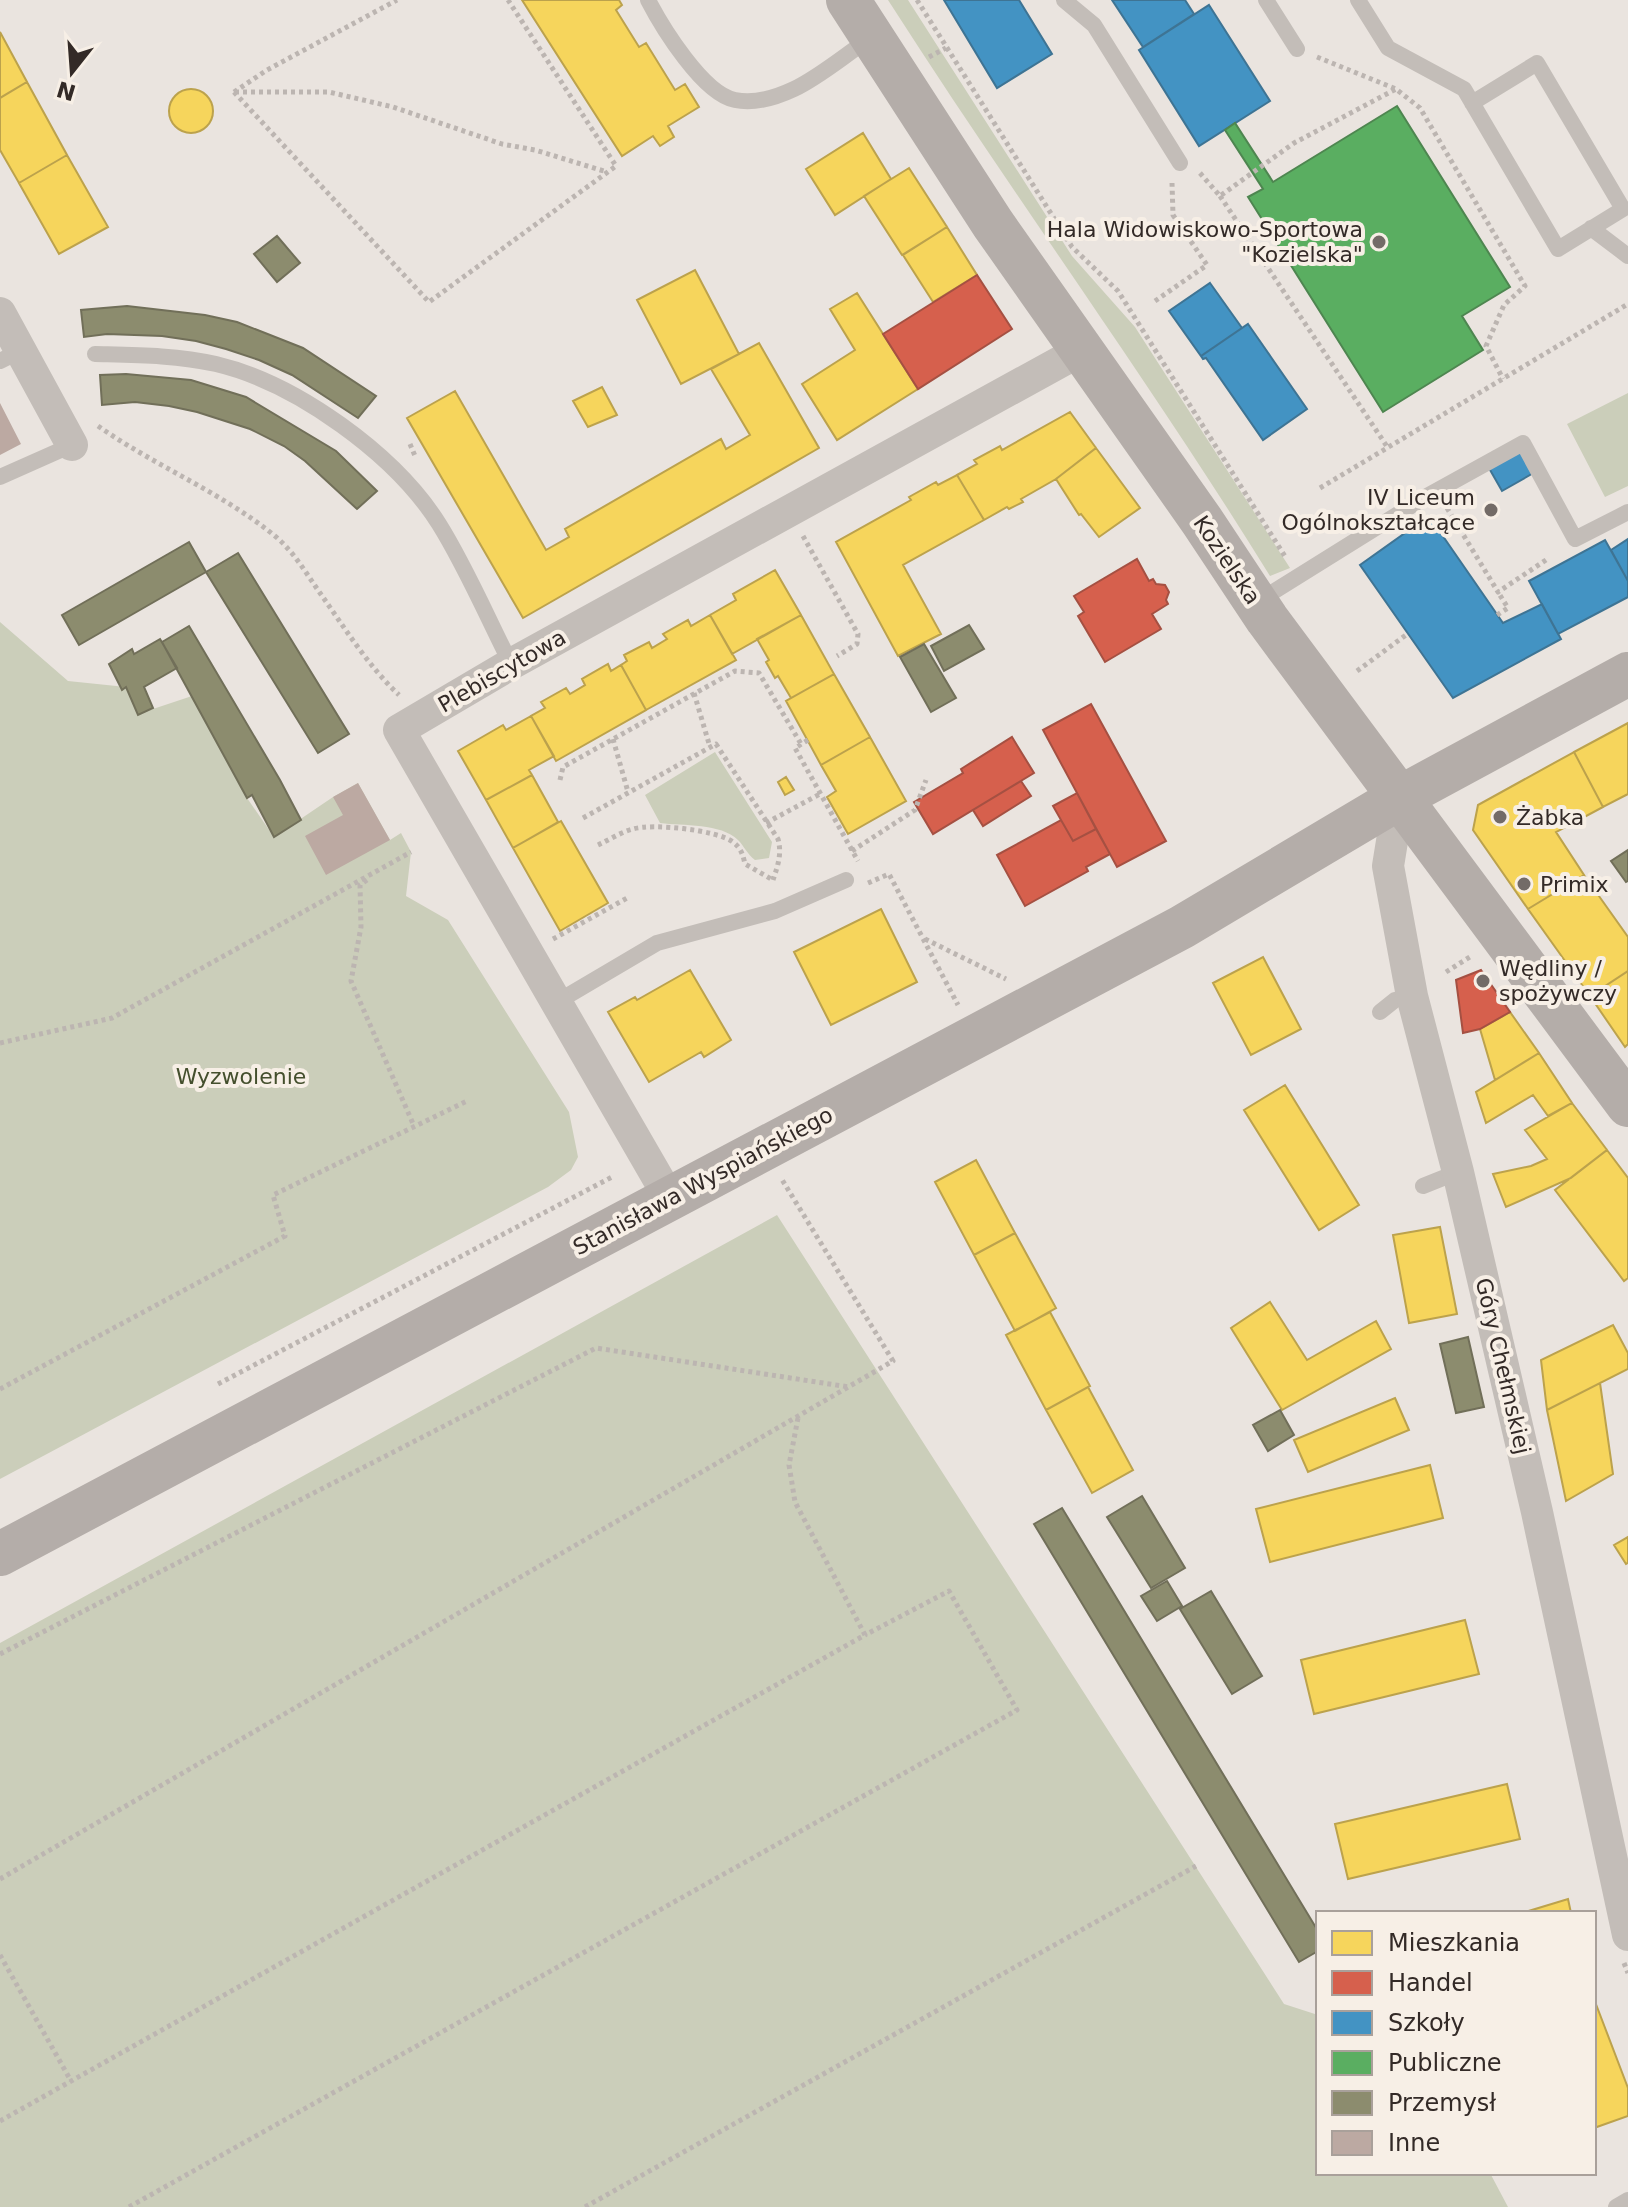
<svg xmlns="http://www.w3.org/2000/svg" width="1628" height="2207" font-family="'DejaVu Sans',sans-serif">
	<rect width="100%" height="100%" fill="#eae4df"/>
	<path fill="#cbceba" d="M888,0H908L1072,256L1135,327L1290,568L1270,576C1149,380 1012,194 888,0Z
		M1628,393V486L1605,497L1567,424Z
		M0,622L68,681L126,687L138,714L192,696L247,798L274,837L333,797L358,783L390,840L401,833L411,852L406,896L448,920L569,1112L578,1157L571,1170L548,1187L0,1479Z
		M715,752L772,842L769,858L755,860C747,854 744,846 738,840C721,823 683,826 660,823L645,795Z
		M777,1215L1284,2004L1318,2015V2173H1490L1508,2207H0V1643Z"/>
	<path fill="#f6d55c" stroke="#bca24c" stroke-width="2" d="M522,0H619L622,5L616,10L639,47L646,43L675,90L685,84L699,107L668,126L674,137L660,146L653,136L622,156Z
		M0,32L27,82L0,98Z
		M27,82L67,155L19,183L0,150V98Z
		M169 111a22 22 0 1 1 44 0a22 22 0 1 1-44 0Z
		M863,133L891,179L835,215L806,169Z
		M67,155L108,227L59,254L19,183Z
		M909,168L947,227L902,255L864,196Z
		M947,227L977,275L933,302L903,255Z
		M695,270L739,354L681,384L637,300Z
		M857,293L918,389L837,440L802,384L855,350L830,309Z
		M759,343L819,448L523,618L407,418L455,391L546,550L569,537L565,529L721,439L726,449L750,435L711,369Z
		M602,387L617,415L588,427L573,401Z
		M1070,412L1096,448L1056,479L1021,499L1023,502L1009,509L1007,507L984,520L957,475L977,464L974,460L1000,446L1002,450Z
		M1096,448L1140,508L1099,537L1081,514L1079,515L1056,479Z
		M957,475L984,520L903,565L941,634L898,656L836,542L911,500L909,497L936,482L938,485Z
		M775,570L801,615L732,654L710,615L736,600L733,594Z
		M710,615L736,660L646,710L621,665L627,661L624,655L649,642L652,648L667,639L663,634L688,620L691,626Z
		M801,615L834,674L791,698L778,676L775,678L766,662L769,660L757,639Z
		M608,664L611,671L621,665L646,710L556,761L531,716L545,708L541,702L566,688L570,694L585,685L582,679Z
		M834,674L870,737L821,765L786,701Z
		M531,716L554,756L529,770L532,775L486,800L458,751L503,725L506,730Z
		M1628,723V794L1603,807L1574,752Z
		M870,737L906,801L848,834L827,797L836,791L821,765Z
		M1574,752L1603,807L1556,832L1584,875L1528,909L1473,830L1478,805Z
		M532,775L558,822L513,848L486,800Z
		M786,777L794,790L785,795L778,782Z
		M561,821L608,903L560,931L513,848Z
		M1584,875L1628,937V971L1590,996L1528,909Z
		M881,909L917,982L831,1025L794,952Z
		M1263,957L1301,1029L1251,1055L1213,983Z
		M690,970L731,1040L704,1057L701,1052L649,1082L608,1012L635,997L637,1000Z
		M1628,971V1044L1625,1047L1590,996Z
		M1510,1012L1539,1053L1495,1080L1480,1029Z
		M1539,1053L1572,1103L1548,1116L1533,1095L1486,1123L1476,1092Z
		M1285,1085L1359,1205L1319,1230L1244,1110Z
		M1572,1103L1607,1150L1571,1178L1506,1207L1493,1174L1531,1166L1547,1159L1525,1130Z
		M1607,1150L1628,1178V1278L1624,1281L1555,1190Z
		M976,1160L1015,1233L974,1255L935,1182Z
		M1440,1227L1457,1314L1409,1323L1393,1235Z
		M1015,1233L1056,1308L1015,1331L974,1255Z
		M1270,1302L1307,1360L1376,1321L1391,1349L1282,1410L1231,1328Z
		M1050,1312L1090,1386L1046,1410L1006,1335Z
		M1613,1325L1628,1353V1369L1547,1410L1541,1360Z
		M1600,1383L1613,1474L1566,1501L1547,1410Z
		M1088,1387L1133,1470L1092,1493L1046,1410Z
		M1395,1398L1409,1430L1308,1472L1294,1440Z
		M1430,1465L1443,1518L1270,1562L1256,1509Z
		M1628,1537V1563L1626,1564L1614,1545Z
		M1465,1620L1479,1674L1314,1714L1301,1660Z
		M1507,1784L1520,1839L1348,1879L1335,1824Z
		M1568,1899L1571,1913H1522Z
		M1594,1999L1628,2088V2116L1594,2128Z"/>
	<path fill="#d6604d" stroke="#a55042" stroke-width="2" d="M977,275L1012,329L918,389L883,334Z
		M1137,559L1149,581L1153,579L1156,584L1165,585L1169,592L1166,600L1168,604L1152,614L1161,629L1105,662L1078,616L1084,612L1074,596Z
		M1091,704L1166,841L1117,867L1043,730Z
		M1012,737L1034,773L933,834L914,802L963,773L961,769Z
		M1021,781L1031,796L983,826L973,810Z
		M1077,793L1096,829L1073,841L1053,806Z
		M1061,820L1073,841L1096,829L1110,854L1086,867L1088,871L1025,906L997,855Z
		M1481,970L1510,1012L1480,1029L1463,1033L1456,980Z"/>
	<path fill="#4393c3" stroke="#3e7494" stroke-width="2" d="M944,0H1019L1052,54L997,88Z
		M1112,0H1185L1194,14L1143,47Z
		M1209,5L1270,101L1199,146L1139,50Z
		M1210,283L1242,328L1201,356L1169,311Z
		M1248,324L1307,409L1263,440L1206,358L1203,359L1201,356Z
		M1524,448L1537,471L1502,491L1489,468Z
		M1429,516L1503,623L1542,604L1561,639L1453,698L1360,565Z
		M1628,539V581L1611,550Z
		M1605,540L1628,581V597L1558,634L1529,581Z"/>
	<path fill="#5aae61" stroke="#4e8650" stroke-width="2" d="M1397,106L1510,287L1462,316L1483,350L1383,412L1248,197L1263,189L1225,130L1235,123L1273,182Z"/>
	<path fill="#8c8c6e" stroke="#716f59" stroke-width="2" d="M277,236L300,263L277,282L254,254Z
		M127,306L205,315L237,322L303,348L376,396L358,418L292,375L259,360L226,349L196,341L162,336L107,334L84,337L81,310Z
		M126,374L191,380L246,397L336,451L377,491L357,509L305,461L284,446L250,429L197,412L169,406L135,402L102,405L100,375Z
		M189,542L206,572L79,645L62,615Z
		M238,553L349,734L318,753L206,572Z
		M969,625L984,649L944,671L931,646Z
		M189,626L280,780L301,820L274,837L252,795L247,798L162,642Z
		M160,639L177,668L144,687L153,708L138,715L126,687L122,690L109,664L132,649L134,654Z
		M924,644L956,698L931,712L900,657Z
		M1628,850V881L1626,882L1611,861Z
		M1468,1337L1484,1407L1456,1413L1440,1344Z
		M1280,1410L1294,1435L1268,1451L1253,1425Z
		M1142,1496L1185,1568L1151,1588L1107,1517Z
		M1062,1508L1318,1931V1951L1299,1962L1034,1524Z
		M1167,1581L1182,1606L1157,1621L1141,1596Z
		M1211,1591L1262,1676L1232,1694L1180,1609Z"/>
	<path fill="#bca9a2" d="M0,403L21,444L0,455Z
		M358,783L390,840L326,875L305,836L343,815L333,797Z"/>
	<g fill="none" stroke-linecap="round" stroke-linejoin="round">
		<path stroke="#bcb5b1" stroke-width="5" stroke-dasharray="4 4" stroke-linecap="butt" d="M917,0L1072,247L1118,291L1286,558
			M929,57L946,48
			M1317,57L1396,89L1420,108L1525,286L1504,305L1486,346L1503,379
			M234,92L429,302L616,166L508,0
			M234,92L267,70L397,0
			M235,92H329L393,107L502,144L535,150L607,172
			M1200,173L1220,196L1294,143L1396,89
			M1220,196L1388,448
			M1155,301L1207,265L1173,215L1172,183
			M98,426C155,466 221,492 275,536C294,552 306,573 320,593C344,627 369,667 399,695
			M410,444L415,456
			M1320,488L1628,304
			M1447,508L1498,592L1549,558
			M803,536L858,634L857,644L837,656
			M1497,615L1508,608L1498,592
			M1357,671L1406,635
			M694,693L710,747
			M613,739L628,792
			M808,740L795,748L858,861
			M560,780L563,767L735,671L759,673L801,744
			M583,818L716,744L778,839C782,854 778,865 773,880
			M766,823L820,794
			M598,845C609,840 621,832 633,829C653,823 717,830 733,842C741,848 743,855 745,864L773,880
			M852,851L915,810L926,780
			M367,880L360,885L361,927L351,981L414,1126
			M868,883L889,874L958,1005
			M553,939L629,897
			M925,939L1006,979
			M1446,972L1473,955
			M0,1043L112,1018L411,852
			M218,1384L612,1177
			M0,1389L285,1236L273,1195L469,1100
			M0,1654L596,1348L849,1387
			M0,1879L893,1361L781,1178
			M0,1955L71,2081
			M1624,1963L1628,1973
			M0,2121L865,1635L795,1502L789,1465L798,1418
			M129,2207L1017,1710L949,1591L865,1635
			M585,2207L1196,1866"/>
		<path stroke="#c3bdb8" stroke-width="16" d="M648,0C662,27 703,94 735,100C754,104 777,97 794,89C821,76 846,54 871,38
			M1064,0L1094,25L1180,163
			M1266,0L1297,49
			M1358,0L1388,48L1464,89L1558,249L1623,209L1537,63L1472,103
			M1591,228L1628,256
			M95,354C135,355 176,355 216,364C296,383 395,454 439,524C466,567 488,619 511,664
			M0,361L20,351
			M0,477L72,445
			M1257,602L1427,496L1523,443L1575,539L1628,512
			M557,1002L657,943L775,911L846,880
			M1380,1012L1395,1000L1412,996
			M1423,1186L1458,1172
			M1616,2207L1628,2200"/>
		<path stroke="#c3bdb8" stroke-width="32" d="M0,313L72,445
			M1399,798L1388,866L1412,996L1458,1172L1537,1512L1628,1935
			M670,1199L399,730L511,664L1080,351"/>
		<path stroke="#b4ada9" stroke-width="44" d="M848,0L993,224L1202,521L1267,619L1628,1105
			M0,1554L1182,927L1399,798L1628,674"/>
	</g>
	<g fill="#736b67" stroke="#f7efe6" stroke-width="3">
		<circle cx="1379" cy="242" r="8"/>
		<circle cx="1491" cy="510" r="8"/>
		<circle cx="1500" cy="817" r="8"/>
		<circle cx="1524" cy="884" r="8"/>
		<circle cx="1483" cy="981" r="8"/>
	</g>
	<g text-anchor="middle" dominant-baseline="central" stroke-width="8" stroke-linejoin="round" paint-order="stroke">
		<g font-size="22" fill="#332a27" stroke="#f7efe6" text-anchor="start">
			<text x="1363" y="229" text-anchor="end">Hala Widowiskowo-Sportowa<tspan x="1363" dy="25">"Kozielska"</tspan></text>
			<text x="1475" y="497" text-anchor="end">IV Liceum<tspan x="1475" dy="25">Ogólnokształcące</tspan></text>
			<text x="1516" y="817">Żabka</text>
			<text x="1540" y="884">Primix</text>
			<text x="1499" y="968">Wędliny /<tspan x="1499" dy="25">spożywczy</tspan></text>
		</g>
		<g font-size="22" fill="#332a27" stroke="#f7efe6">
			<text transform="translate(1227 560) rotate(56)">Kozielska</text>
			<text transform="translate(502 671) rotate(-30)">Plebiscytowa</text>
			<text transform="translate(703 1181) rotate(-28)">Stanisława Wyspiańskiego</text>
			<text transform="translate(1503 1366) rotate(77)">Góry Chełmskiej</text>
		</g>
		<g font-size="22" fill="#444f2d" stroke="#f7efe6">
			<text x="241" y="1076">Wyzwolenie</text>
		</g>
	</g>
	<rect x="1316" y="1911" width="280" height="264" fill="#f7efe6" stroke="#a9a09a" stroke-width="2"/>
	<rect x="1332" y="1931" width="40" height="24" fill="#f6d55c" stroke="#a9a09a" stroke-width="2"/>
	<text x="1388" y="1951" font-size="24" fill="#332a27">Mieszkania</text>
	<rect x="1332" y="1971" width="40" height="24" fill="#d6604d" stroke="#a9a09a" stroke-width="2"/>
	<text x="1388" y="1991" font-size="24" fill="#332a27">Handel</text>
	<rect x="1332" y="2011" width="40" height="24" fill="#4393c3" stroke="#a9a09a" stroke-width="2"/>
	<text x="1388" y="2031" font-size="24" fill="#332a27">Szkoły</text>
	<rect x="1332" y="2051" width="40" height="24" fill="#5aae61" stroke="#a9a09a" stroke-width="2"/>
	<text x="1388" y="2071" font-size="24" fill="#332a27">Publiczne</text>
	<rect x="1332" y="2091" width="40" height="24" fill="#8c8c6e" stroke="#a9a09a" stroke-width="2"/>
	<text x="1388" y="2111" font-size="24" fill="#332a27">Przemysł</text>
	<rect x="1332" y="2131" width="40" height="24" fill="#bca9a2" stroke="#a9a09a" stroke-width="2"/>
	<text x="1388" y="2151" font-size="24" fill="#332a27">Inne</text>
	<g transform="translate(72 72) rotate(197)" stroke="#f7efe6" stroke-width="6" paint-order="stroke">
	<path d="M0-6L14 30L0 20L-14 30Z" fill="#332a27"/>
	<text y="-12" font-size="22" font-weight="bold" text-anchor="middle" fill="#332a27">N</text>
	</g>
</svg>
